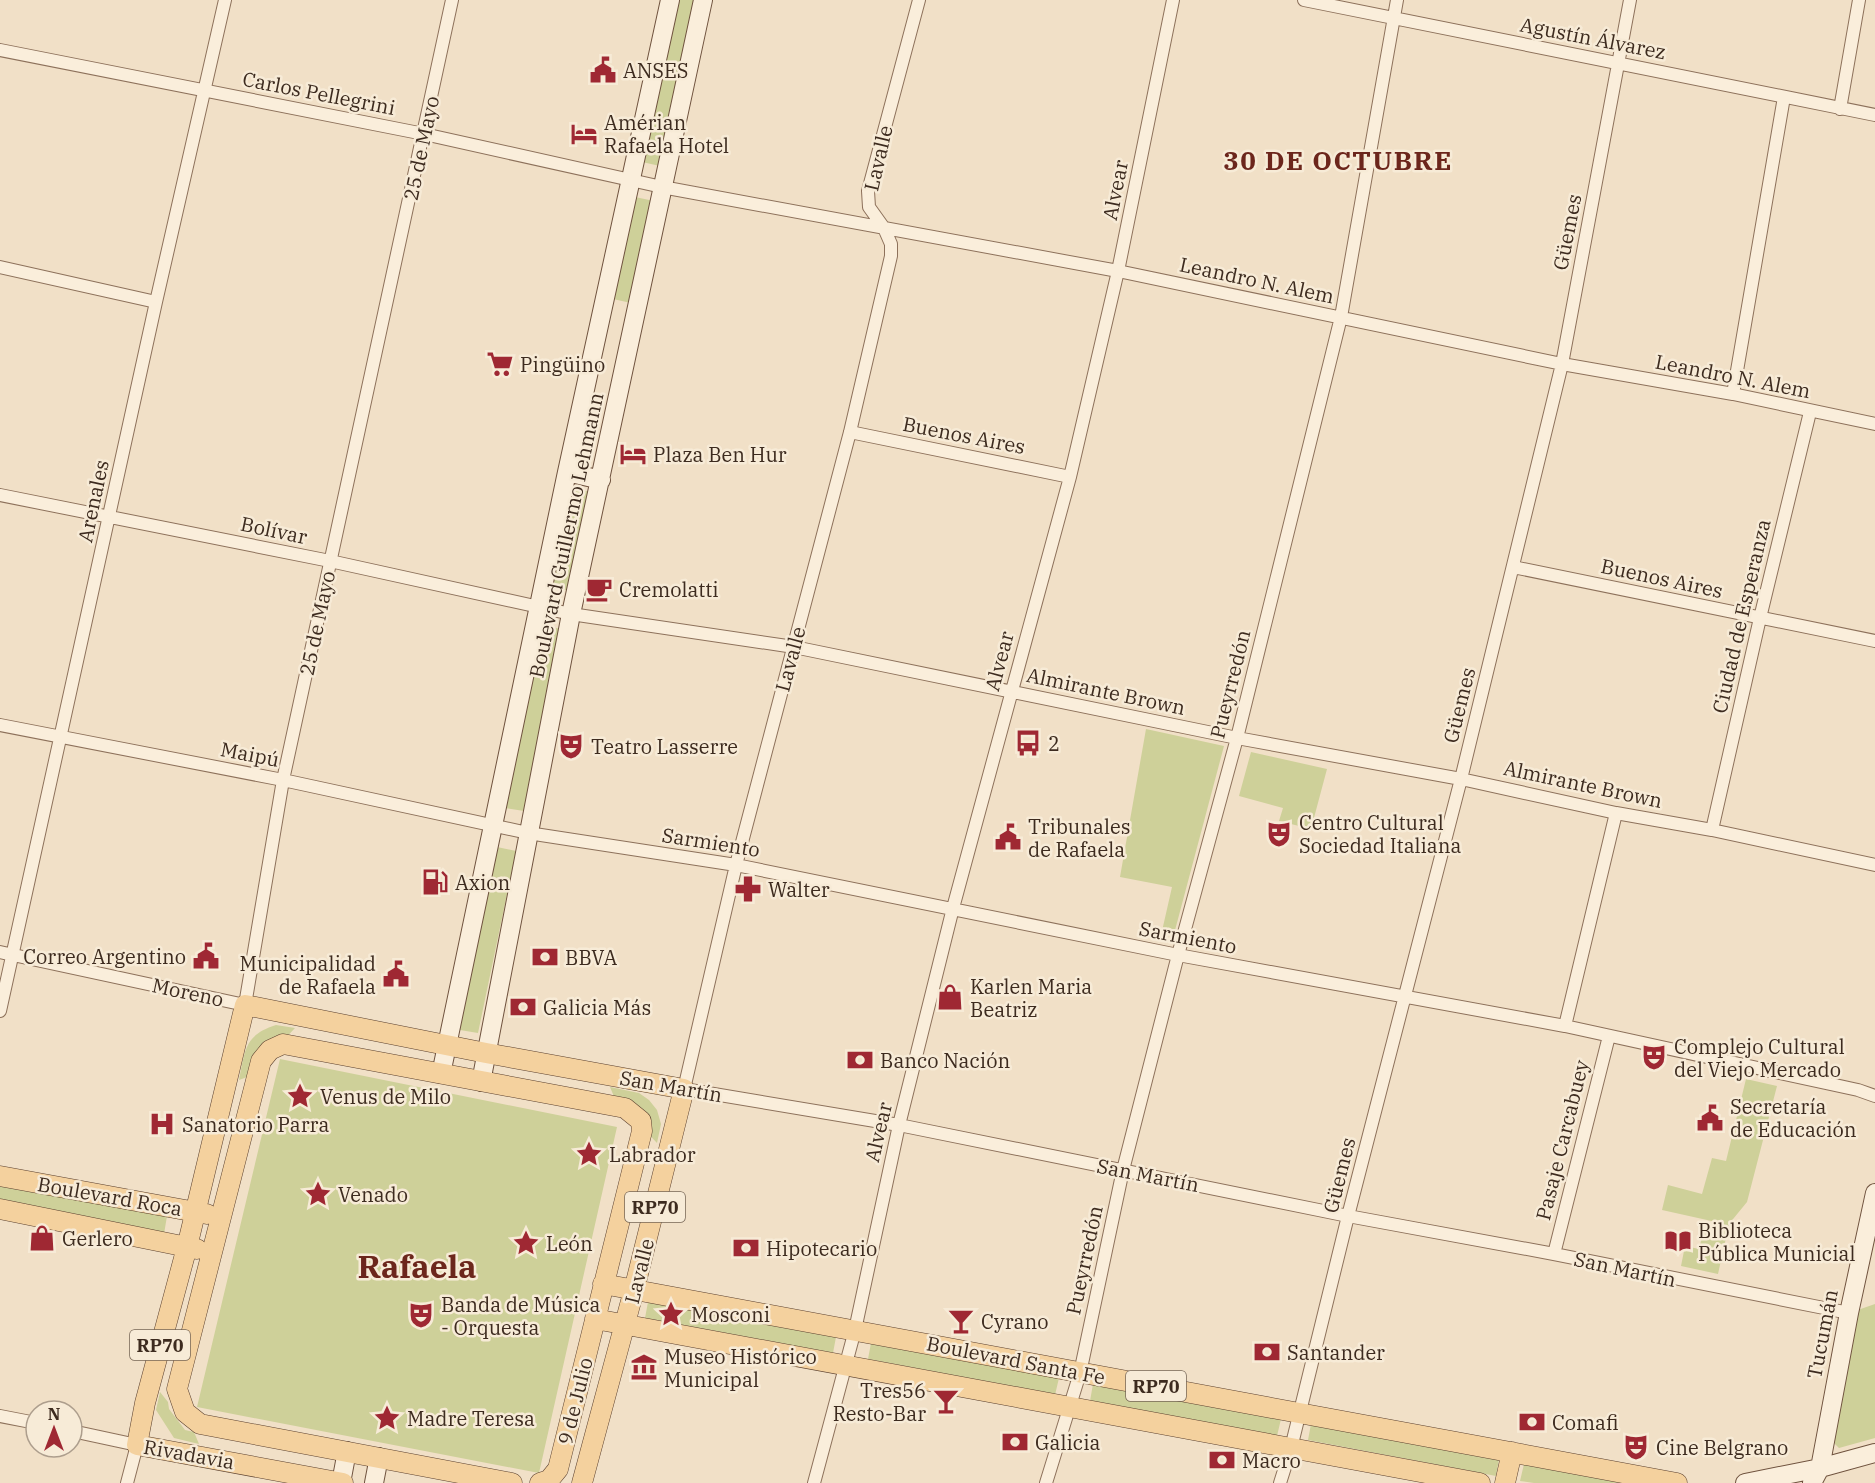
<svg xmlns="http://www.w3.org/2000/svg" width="1875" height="1483" font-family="'IBM Plex Serif',serif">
	<rect width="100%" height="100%" fill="#f1e0c7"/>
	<path fill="#ced099" d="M677,0H696L660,166L642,162Z
		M635,197L654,201L631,303L613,299Z
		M572,488L591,492L570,591L552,587Z
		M543,625L561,629L524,811L505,808Z
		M1146,729L1224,746L1174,934L1162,931L1172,887L1120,877Z
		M1251,752L1327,769L1311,829L1279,821L1283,808L1239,796Z
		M497,847L516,851L478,1033L460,1030Z
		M276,1025L295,1028L250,1076L239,1080C245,1051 244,1035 276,1025Z
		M280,1059L617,1127L539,1473L197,1407Z
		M1746,1079L1777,1086L1747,1202L1729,1224L1718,1274L1681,1266L1685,1246L1699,1249L1703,1233L1713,1235L1716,1222L1662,1210L1668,1185L1702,1194L1712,1158L1726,1161Z
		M610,1087L639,1093L649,1100L657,1110L661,1124L657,1143L615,1099Z
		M0,1184L167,1216L164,1234L0,1203Z
		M648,1302L836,1337L833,1353L645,1318Z
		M1875,1304V1438L1839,1448L1830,1439L1852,1312Z
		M871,1343L1059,1378L1055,1395L868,1359Z
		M1093,1384L1281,1419L1277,1436L1090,1401Z
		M160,1392L168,1402L169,1409L185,1430L194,1432L199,1444L174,1438L156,1410Z
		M1311,1424L1499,1459L1496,1476L1308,1440Z
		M1524,1464L1626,1483H1534L1520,1481Z"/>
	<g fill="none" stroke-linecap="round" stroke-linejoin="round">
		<g stroke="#8d715b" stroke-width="14">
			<path id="street" d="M919,0L868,191L869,207L884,228L891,244V256L850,432L736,865L684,1089L899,1125L1348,1216L1554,1254L1849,1313
				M1304,0L1875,115
				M0,50L424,134L662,187L1118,271L1562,364L1733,394L1875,424
				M1840,109L1859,0
				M0,267L156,302
				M1733,394L1784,97
				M850,432L1070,477
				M0,495L330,561L571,614L794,647L1237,738L1461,779L1616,813L1712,830L1875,865
				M1513,567L1875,641
				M0,725L283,780L528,833L736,865L1178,955L1565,1026L1858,1090L1875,1096
				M1712,830L1760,618L1810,412
				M0,952L245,1005L283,780L452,0
				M0,1011L156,302L225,0
				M1565,1026L1616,813
				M1554,1254L1609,1036
				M0,1416L36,1423
				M72,1431L137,1445L127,1483
				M814,1483L855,1330L899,1125L953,908L1070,477L1118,271L1173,0
				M1046,1483L1080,1373L1123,1170L1178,955L1237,738L1341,317L1397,0
				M1280,1483L1291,1448L1348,1216L1461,779L1562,364L1630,0"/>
		</g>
		<g stroke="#6f523e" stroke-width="20">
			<path id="secondary" d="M567,472L601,480
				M441,1074L567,472L670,0
				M481,1082L571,614L703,0
				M341,1483L347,1451
				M374,1483L379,1457
				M1745,1483L1820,1468L1875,1453
				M1812,1483L1820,1468L1849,1313L1875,1193"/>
		</g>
		<g stroke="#5b402f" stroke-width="21">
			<path id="primary" d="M0,1176L207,1214
				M0,1209L197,1249
				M603,1284L1677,1483
				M595,1319L1480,1483
				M343,1483L137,1445L145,1403L187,1247L245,1005L486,1053L684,1089L634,1290L582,1483
				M512,1483L200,1424L185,1412L177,1389L261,1061L270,1050L283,1044L625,1108L641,1121L642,1131L558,1469L549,1480L540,1483
				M1505,1483L1512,1452"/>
		</g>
		<use href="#street" stroke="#faeedb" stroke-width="12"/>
		<use href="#secondary" stroke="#faeedb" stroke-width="18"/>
		<use href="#primary" stroke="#f4d19e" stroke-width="20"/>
	</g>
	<defs>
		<g id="civic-bare" transform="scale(2.07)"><path d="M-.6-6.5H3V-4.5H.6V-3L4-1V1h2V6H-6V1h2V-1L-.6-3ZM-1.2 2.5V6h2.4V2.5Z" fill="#9f2833" stroke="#f7ebd7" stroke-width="2.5" paint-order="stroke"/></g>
		<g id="hotel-bare" transform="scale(2.07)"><path d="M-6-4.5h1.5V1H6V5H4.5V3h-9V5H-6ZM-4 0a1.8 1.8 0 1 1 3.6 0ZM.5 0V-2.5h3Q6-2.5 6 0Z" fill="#9f2833" stroke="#f7ebd7" stroke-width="2.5" paint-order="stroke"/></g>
		<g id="supermarket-bare" transform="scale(2.07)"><path d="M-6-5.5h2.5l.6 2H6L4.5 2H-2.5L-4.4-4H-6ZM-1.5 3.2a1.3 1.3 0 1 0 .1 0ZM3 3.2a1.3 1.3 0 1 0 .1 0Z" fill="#9f2833" stroke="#f7ebd7" stroke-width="2.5" paint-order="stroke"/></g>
		<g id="cafe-bare" transform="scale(2.07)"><path d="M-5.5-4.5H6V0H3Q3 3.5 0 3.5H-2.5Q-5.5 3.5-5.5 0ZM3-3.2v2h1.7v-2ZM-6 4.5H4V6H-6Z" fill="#9f2833" stroke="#f7ebd7" stroke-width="2.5" paint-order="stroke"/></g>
		<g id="bus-bare" transform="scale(2.07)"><path d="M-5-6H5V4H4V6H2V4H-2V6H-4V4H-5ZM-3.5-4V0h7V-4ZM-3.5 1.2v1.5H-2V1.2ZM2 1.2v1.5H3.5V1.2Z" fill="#9f2833" stroke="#f7ebd7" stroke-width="2.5" paint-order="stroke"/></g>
		<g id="theatre-bare" transform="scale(2.07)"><path d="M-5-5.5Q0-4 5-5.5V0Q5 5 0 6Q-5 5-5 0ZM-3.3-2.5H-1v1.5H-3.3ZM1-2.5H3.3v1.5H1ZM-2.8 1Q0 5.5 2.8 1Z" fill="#9f2833" stroke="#f7ebd7" stroke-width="2.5" paint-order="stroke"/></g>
		<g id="fuel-bare" transform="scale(2.07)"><path d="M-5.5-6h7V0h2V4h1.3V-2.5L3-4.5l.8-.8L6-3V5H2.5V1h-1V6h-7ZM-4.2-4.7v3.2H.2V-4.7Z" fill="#9f2833" stroke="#f7ebd7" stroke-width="2.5" paint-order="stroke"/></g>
		<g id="pharmacy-bare" transform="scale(2.07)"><path d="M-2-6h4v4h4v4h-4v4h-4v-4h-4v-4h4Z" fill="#9f2833" stroke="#f7ebd7" stroke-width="2.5" paint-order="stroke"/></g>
		<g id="bank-bare" transform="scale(2.07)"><path d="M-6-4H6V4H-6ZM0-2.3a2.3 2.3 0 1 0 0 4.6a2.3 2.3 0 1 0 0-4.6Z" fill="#9f2833" stroke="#f7ebd7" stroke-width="2.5" paint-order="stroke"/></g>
		<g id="shop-bare" transform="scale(2.07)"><path d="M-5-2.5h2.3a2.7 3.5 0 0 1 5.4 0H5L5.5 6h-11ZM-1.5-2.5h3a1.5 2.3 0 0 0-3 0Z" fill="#9f2833" stroke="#f7ebd7" stroke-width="2.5" paint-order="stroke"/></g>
		<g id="sight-bare" transform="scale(2.07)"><path d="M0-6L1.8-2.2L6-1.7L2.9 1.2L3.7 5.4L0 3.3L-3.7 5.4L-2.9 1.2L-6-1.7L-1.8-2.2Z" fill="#9f2833" stroke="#f7ebd7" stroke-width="2.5" paint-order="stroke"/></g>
		<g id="hospital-bare" transform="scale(2.07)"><path d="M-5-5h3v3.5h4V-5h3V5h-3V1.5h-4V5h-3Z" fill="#9f2833" stroke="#f7ebd7" stroke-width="2.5" paint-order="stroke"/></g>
		<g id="library-bare" transform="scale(2.07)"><path d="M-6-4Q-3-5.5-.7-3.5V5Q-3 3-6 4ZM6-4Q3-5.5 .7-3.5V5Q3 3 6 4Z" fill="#9f2833" stroke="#f7ebd7" stroke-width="2.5" paint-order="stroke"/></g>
		<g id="bar-bare" transform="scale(2.07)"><path d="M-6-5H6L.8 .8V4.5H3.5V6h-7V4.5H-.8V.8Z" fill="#9f2833" stroke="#f7ebd7" stroke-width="2.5" paint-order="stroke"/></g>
		<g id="museum-bare" transform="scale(2.07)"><path d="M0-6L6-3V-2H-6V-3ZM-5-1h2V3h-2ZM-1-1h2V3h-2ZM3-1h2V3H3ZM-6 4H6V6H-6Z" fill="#9f2833" stroke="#f7ebd7" stroke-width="2.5" paint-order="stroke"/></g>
	</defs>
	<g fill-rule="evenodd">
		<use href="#civic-bare" x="603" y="70"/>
		<use href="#hotel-bare" x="584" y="134"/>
		<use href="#supermarket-bare" x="500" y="364"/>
		<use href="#hotel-bare" x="633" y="454"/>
		<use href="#cafe-bare" x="599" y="589"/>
		<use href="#bus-bare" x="1028" y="743"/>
		<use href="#theatre-bare" x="571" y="746"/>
		<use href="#theatre-bare" x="1279" y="834"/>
		<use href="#civic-bare" x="1008" y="837"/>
		<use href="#fuel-bare" x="435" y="882"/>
		<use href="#pharmacy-bare" x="748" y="889"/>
		<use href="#civic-bare" x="206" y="956"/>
		<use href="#bank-bare" x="545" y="957"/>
		<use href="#civic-bare" x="396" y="974"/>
		<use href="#shop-bare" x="950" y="997"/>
		<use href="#bank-bare" x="523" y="1007"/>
		<use href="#theatre-bare" x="1654" y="1057"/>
		<use href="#bank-bare" x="860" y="1060"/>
		<use href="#sight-bare" x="300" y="1096"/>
		<use href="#civic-bare" x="1710" y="1118"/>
		<use href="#hospital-bare" x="162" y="1124"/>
		<use href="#sight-bare" x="589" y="1154"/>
		<use href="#sight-bare" x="318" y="1194"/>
		<use href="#shop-bare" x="42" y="1238"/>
		<use href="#library-bare" x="1678" y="1241"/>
		<use href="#sight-bare" x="526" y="1243"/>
		<use href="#bank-bare" x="746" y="1248"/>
		<use href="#sight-bare" x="671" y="1314"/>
		<use href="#theatre-bare" x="421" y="1315"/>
		<use href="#bar-bare" x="961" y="1321"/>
		<use href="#bank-bare" x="1267" y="1352"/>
		<use href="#museum-bare" x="644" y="1367"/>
		<use href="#bar-bare" x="946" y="1401"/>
		<use href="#sight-bare" x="387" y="1418"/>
		<use href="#bank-bare" x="1532" y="1422"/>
		<use href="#bank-bare" x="1015" y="1442"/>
		<use href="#theatre-bare" x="1636" y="1447"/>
		<use href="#bank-bare" x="1222" y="1460"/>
	</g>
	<g text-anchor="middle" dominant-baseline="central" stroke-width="5" stroke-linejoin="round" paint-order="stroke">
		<g fill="#f7ebd7" stroke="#756556" stroke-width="1.5">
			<rect x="625" y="1192" width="60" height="30" rx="4.5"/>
			<rect x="130" y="1330" width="60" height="30" rx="4.5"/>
			<rect x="1126" y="1371" width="60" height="30" rx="4.5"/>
		</g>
		<g font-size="18" font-weight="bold" fill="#3d2b1f">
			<text x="655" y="1207">RP70</text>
			<text x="160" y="1345">RP70</text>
			<text x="1156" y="1386">RP70</text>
		</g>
		<g font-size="20" fill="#3d2b1f" stroke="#f7ebd7">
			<text transform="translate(1593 38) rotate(11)">Agustín Álvarez</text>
			<text transform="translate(319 93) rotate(11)">Carlos Pellegrini</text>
			<text transform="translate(421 148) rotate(-78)">25 de Mayo</text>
			<text transform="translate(878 158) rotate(-77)">Lavalle</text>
			<text transform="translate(1115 190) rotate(-79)">Alvear</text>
			<text transform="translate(1567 232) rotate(-79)">Güemes</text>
			<text transform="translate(1257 280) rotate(12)">Leandro N. Alem</text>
			<text transform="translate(1733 376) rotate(11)">Leandro N. Alem</text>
			<text transform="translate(964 435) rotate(11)">Buenos Aires</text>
			<text transform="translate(93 501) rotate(-78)">Arenales</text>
			<text transform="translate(274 530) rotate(12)">Bolívar</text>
			<text transform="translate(566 535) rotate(-78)">Boulevard Guillermo Lehmann</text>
			<text transform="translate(1662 578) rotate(12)">Buenos Aires</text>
			<text transform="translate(1741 616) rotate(-77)">Ciudad de Esperanza</text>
			<text transform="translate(317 623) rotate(-78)">25 de Mayo</text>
			<text transform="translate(790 659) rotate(-75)">Lavalle</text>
			<text transform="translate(999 661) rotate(-75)">Alvear</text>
			<text transform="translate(1230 684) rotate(-76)">Pueyrredón</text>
			<text transform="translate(1106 691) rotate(12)">Almirante Brown</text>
			<text transform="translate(1459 705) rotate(-76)">Güemes</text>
			<text transform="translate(250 754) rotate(11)">Maipú</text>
			<text transform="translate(1583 784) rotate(12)">Almirante Brown</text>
			<text transform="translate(711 842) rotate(9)">Sarmiento</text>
			<text transform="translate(1188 937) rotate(11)">Sarmiento</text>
			<text transform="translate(188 992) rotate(12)">Moreno</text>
			<text transform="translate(671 1086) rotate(10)">San Martín</text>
			<text transform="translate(878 1132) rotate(-77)">Alvear</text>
			<text transform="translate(1562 1140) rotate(-76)">Pasaje Carcabuey</text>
			<text transform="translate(1148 1175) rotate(11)">San Martín</text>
			<text transform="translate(1339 1175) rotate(-76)">Güemes</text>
			<text transform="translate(110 1196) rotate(10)">Boulevard Roca</text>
			<text transform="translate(1084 1260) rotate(-78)">Pueyrredón</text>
			<text transform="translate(1625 1269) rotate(12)">San Martín</text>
			<text transform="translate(639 1271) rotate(-76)">Lavalle</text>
			<text transform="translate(1822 1334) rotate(-79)">Tucumán</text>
			<text transform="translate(1016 1360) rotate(11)">Boulevard Santa Fe</text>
			<text transform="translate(575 1401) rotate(-76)">9 de Julio</text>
			<text transform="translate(189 1454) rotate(10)">Rivadavia</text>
		</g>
		<g font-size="20" fill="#3d2b1f" stroke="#f7ebd7" text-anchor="start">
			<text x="623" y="70">ANSES</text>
			<text x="604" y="122">Amérian<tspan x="604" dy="23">Rafaela Hotel</tspan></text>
			<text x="520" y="364">Pingüino</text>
			<text x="653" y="454">Plaza Ben Hur</text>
			<text x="619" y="589">Cremolatti</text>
			<text x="1048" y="743">2</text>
			<text x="591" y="746">Teatro Lasserre</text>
			<text x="1299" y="822">Centro Cultural<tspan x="1299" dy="23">Sociedad Italiana</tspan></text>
			<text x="1028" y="826">Tribunales<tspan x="1028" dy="23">de Rafaela</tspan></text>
			<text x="455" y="882">Axion</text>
			<text x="768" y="889">Walter</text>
			<text x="186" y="956" text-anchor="end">Correo Argentino</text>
			<text x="565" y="957">BBVA</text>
			<text x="376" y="963" text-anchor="end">Municipalidad<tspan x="376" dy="23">de Rafaela</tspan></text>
			<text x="970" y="986">Karlen Maria<tspan x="970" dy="23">Beatriz</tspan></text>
			<text x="543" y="1007">Galicia Más</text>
			<text x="1674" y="1046">Complejo Cultural<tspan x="1674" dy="23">del Viejo Mercado</tspan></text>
			<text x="880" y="1060">Banco Nación</text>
			<text x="320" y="1096">Venus de Milo</text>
			<text x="1730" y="1106">Secretaría<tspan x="1730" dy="23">de Educación</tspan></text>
			<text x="182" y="1124">Sanatorio Parra</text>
			<text x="609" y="1154">Labrador</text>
			<text x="338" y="1194">Venado</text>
			<text x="1698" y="1230">Biblioteca<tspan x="1698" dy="23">Pública Municial</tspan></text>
			<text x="62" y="1238">Gerlero</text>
			<text x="546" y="1243">León</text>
			<text x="766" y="1248">Hipotecario</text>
			<text x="441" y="1304">Banda de Música<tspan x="441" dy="23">- Orquesta</tspan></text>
			<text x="691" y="1314">Mosconi</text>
			<text x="981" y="1321">Cyrano</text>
			<text x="1287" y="1352">Santander</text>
			<text x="664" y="1356">Museo Histórico<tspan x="664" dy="23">Municipal</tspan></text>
			<text x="926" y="1390" text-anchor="end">Tres56<tspan x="926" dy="23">Resto-Bar</tspan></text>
			<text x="407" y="1418">Madre Teresa</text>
			<text x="1552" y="1422">Comafi</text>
			<text x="1035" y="1442">Galicia</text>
			<text x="1656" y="1447">Cine Belgrano</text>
			<text x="1242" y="1460">Macro</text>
		</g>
		<g font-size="26" font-weight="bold" letter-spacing="1.5" fill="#6c261c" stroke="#f7ebd7">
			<text x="1338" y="160">30 DE OCTUBRE</text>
		</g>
		<g font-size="32" font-weight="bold" fill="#6c261c" stroke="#f7ebd7">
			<text x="417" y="1266">Rafaela</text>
		</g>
	</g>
	<g transform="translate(54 1429)"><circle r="28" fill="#f7ebd7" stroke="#ad9e8d" stroke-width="1.5"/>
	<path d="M0-4.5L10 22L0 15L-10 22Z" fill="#9f2833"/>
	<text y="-9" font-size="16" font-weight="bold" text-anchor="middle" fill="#3d2b1f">N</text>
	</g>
</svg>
